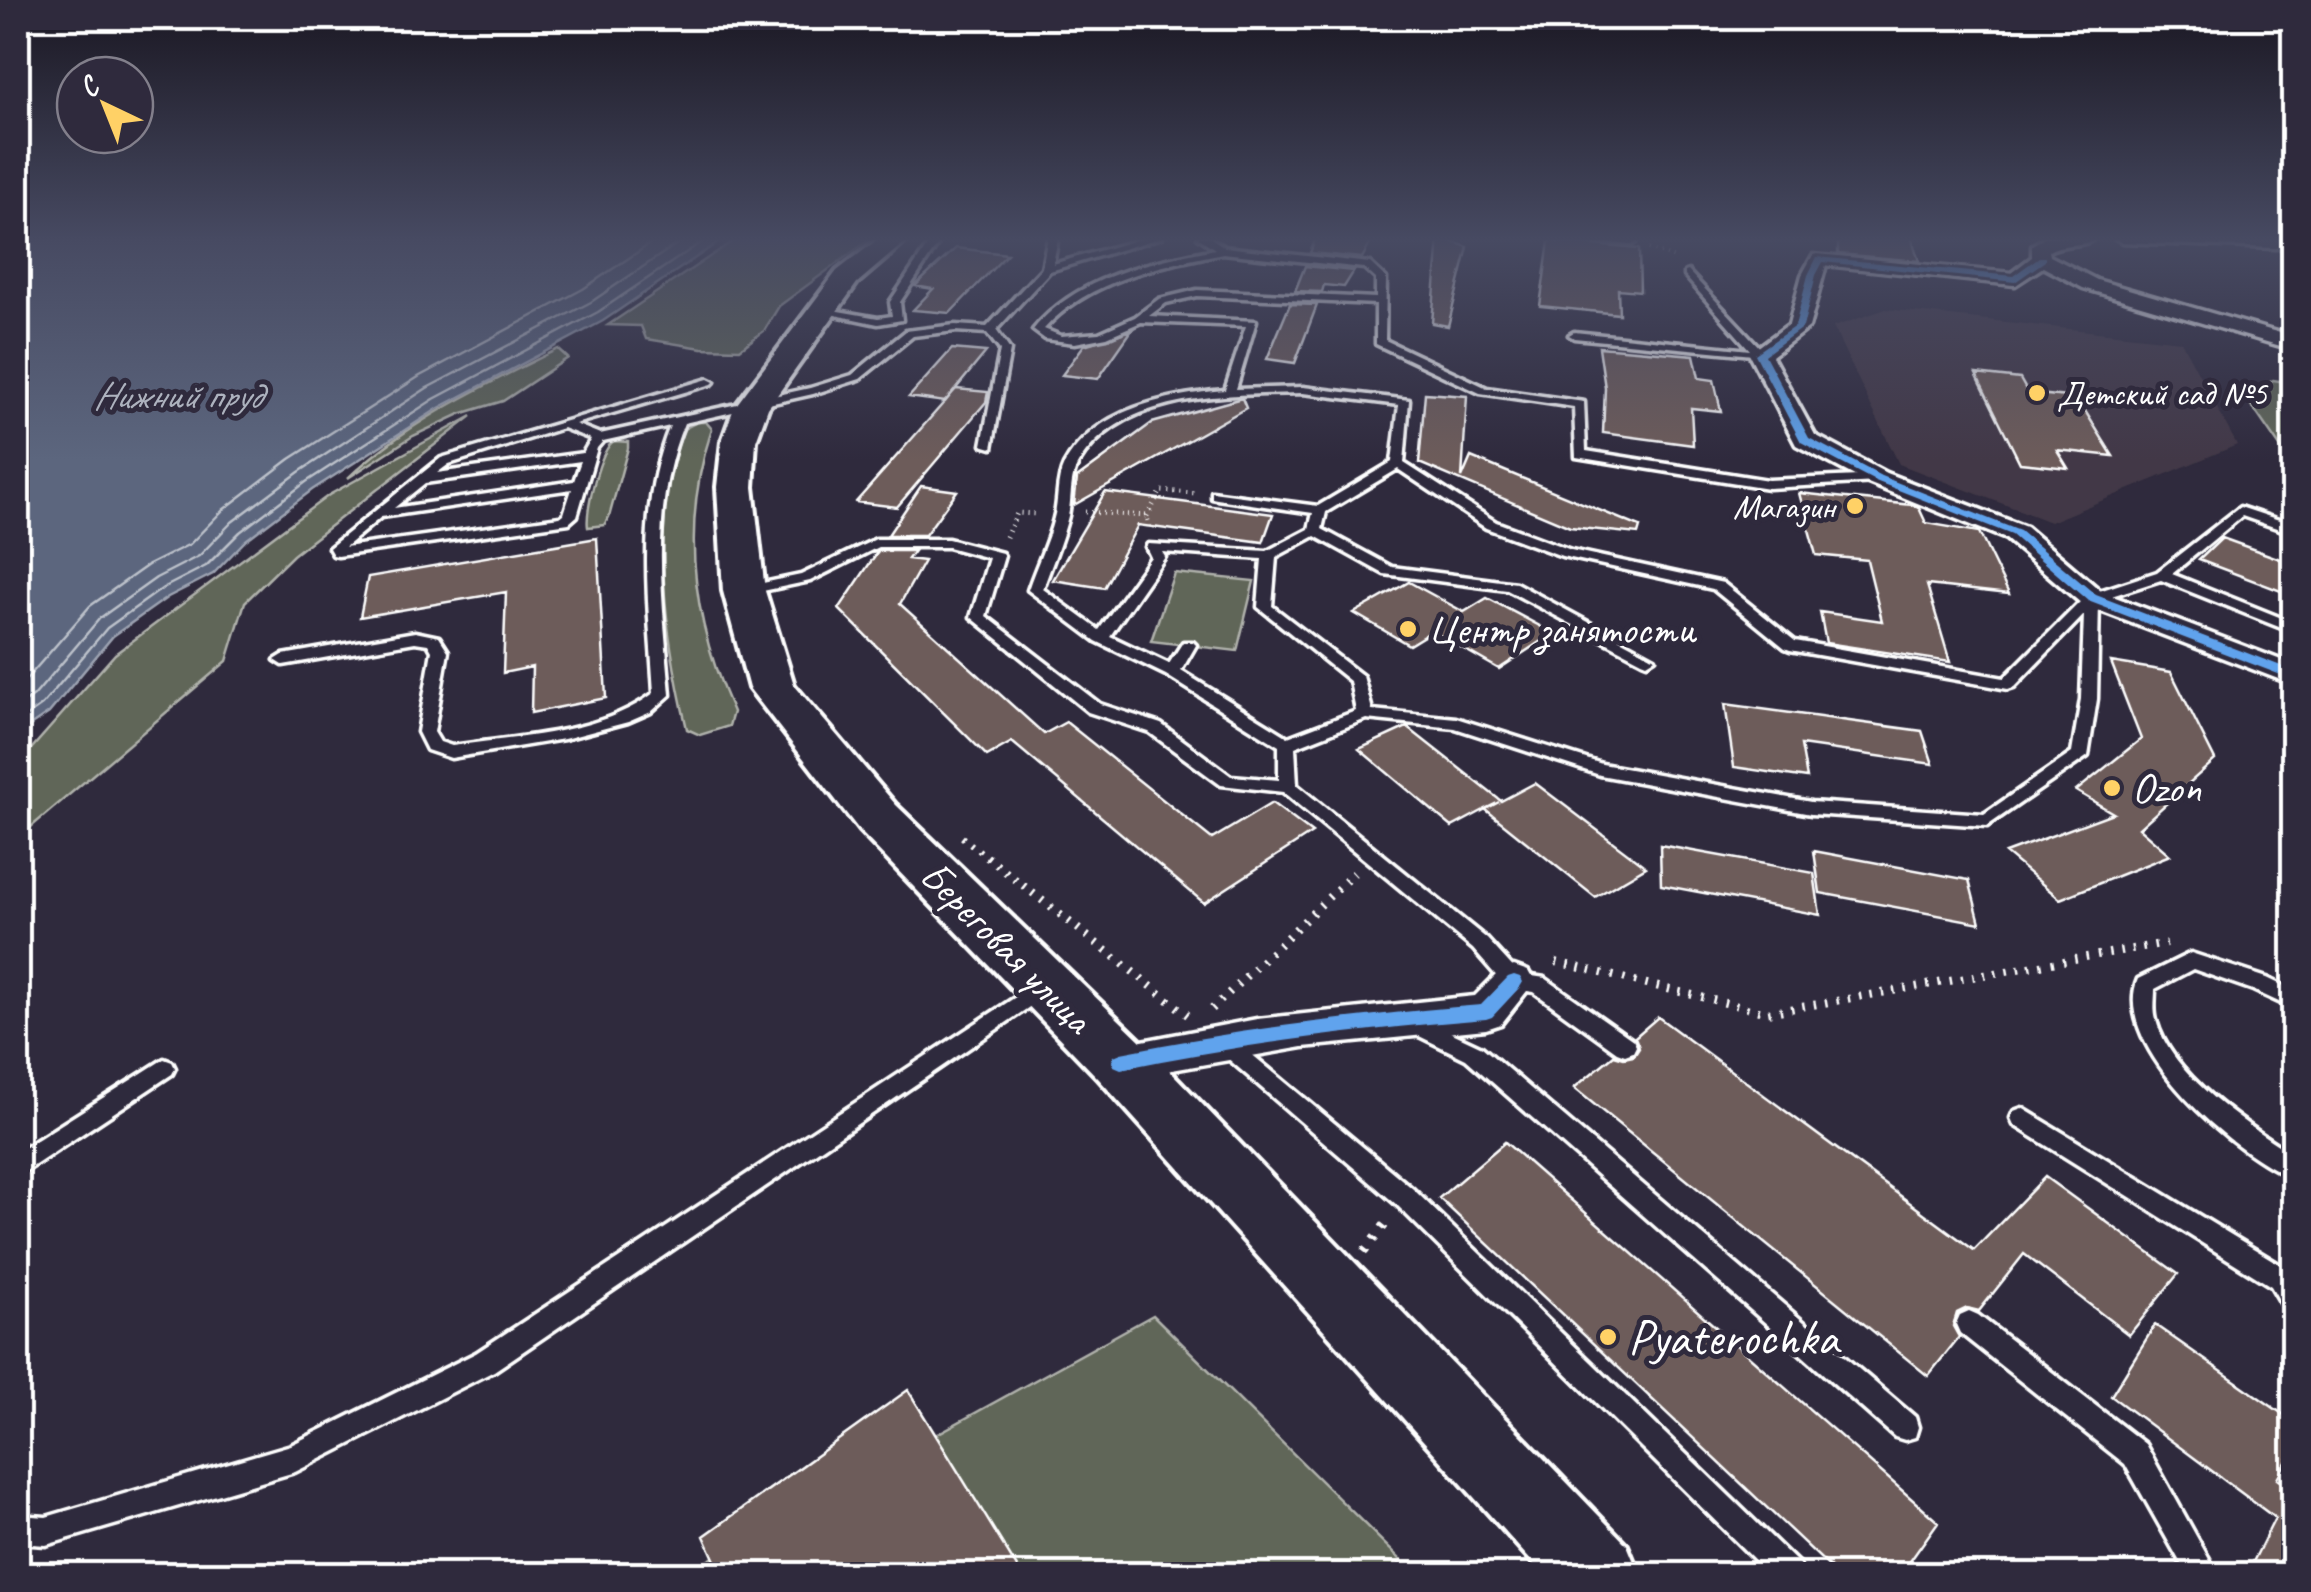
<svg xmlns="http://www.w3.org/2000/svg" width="2311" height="1592" font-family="Caveat,sans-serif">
	<rect width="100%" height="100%" fill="#2f2a3d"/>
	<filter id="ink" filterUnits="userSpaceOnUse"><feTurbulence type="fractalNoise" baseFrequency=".01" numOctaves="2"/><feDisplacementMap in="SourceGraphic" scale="20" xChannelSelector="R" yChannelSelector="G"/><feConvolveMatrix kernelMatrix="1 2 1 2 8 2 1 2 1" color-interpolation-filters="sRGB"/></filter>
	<g filter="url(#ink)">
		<path fill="#423946" d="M1886,309L2181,341L2237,445L2050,522L1899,464L1833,327Z"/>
		<path fill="#616659" stroke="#b0b2ac" stroke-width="2.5" d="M739,237H873L779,306L764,331L740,349L702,348L646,339L641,326L608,325Z
			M558,349L568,358L503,401L460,414L413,436L348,478C407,421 486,385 558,349Z
			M2273,380L2293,383V466L2247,399Z
			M472,416L293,555L245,602L227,661L18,838V764L115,654L329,495Z
			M697,422H706L712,429C680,525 692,620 733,712L729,726L700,735L687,729C665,635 648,521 684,429Z
			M614,441L628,442V448L609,517L604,525L588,527C585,511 600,449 614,441Z
			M1174,573L1254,581L1237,651L1151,641Z
			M1153,1315L1402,1561L1390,1574H683Z"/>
		<path fill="#5b667e" stroke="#9da3b2" stroke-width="2.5" d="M18,237H726L603,321L439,408L312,490L246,540L213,574L168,597L113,636L49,713L18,734Z"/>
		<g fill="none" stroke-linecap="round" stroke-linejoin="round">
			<path stroke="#bdc2cb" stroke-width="2.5" d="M18,689L90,606L148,565L190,544L223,510L290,459L420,376L583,289L660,237
				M18,707L34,696L100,618L156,578L199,556L232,522L299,472L427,388L591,302L687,237
				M18,722L42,705L107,628L163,588L206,566L240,532L306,482L434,399L598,312L709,237"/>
		</g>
		<path fill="#6d5b5a" stroke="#fff" stroke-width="2.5" d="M1316,237H1374L1362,258L1310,253Z
			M1439,237L1468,247L1448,326L1432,323Z
			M1838,237H1911L1919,261L1838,254Z
			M1549,241L1639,249L1640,291L1618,289L1619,314L1540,306Z
			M956,248L1007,254L950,313L913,310L933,289L915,286Z
			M1305,266L1354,271L1344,287L1324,285L1322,292L1295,291Z
			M1290,304L1317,305L1295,363L1267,359Z
			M1132,330L1098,379L1062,375L1084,345Z
			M1599,347L1694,355L1699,378L1714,380L1721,411L1691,408L1693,445L1603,433L1605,388Z
			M952,349L986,352L945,402L909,397Z
			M1976,374L2020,379L2028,393L2077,398L2113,456L2057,450L2068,468L2020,463Z
			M956,389L988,392L986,402L897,507L856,502Z
			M1425,393L1467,396L1462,478L1471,457L1640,527L1638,534L1570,527L1419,463Z
			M1242,398L1246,408L1074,505L1077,478L1152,423Z
			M921,486L957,491L925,535H888Z
			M1105,492L1273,514L1263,542L1138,525L1104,588L1053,580Z
			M1799,493L1912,505L1919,508L1926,523L1979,532L2009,594L1927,585L1950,662L1826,643L1820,612L1882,621L1867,560L1816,555Z
			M597,538L606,698L531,713L532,667L503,673L506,592L360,617L368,577Z
			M2222,538L2294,564V596L2199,560Z
			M878,551H914L908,559L924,561L900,604L1044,734L1066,722L1212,839L1272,803L1312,833L1204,903L1012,742L987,756L839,609Z
			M1409,582L1464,612L1487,598L1553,633L1499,669L1432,631L1409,645L1354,613Z
			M2111,662L2171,672L2215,760L2139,828L2170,855L2060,899L2005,853L2113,813L2076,791L2141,739Z
			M1725,704L1922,731L1933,764L1801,745L1807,778L1734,767Z
			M1407,727L1501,801L1535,783L1646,867L1595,897L1485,809L1499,802L1452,827L1359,749Z
			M1660,845L1814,873L1820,915L1661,885Z
			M1814,851L1969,880L1980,923L1820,893Z
			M1658,1017L1974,1250L2045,1177L2178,1274L2129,1335L2024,1254L1979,1311L1967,1308L1957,1313L1953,1326L1959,1337L1928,1376L1574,1088L1614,1055L1624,1058L1634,1056L1639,1048L1635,1037Z
			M1505,1142L1938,1522L1901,1574H1837L1439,1198Z
			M2155,1325L2294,1422V1447L2277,1479L2290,1488L2294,1481V1574H2247L2275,1518L2111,1396Z
			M908,1390L1021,1574H721L704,1536Z"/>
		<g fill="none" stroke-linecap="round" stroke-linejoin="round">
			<g stroke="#fff" stroke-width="7">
				<path id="service" d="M1048,237H1058L1053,264L1147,237H1162L1050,271L996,330L1010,350L992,448L982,445L1000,350L987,333L955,331L913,336L860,379L813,394L684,423C648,510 663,603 670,695L651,712L628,722L564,739L451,758L427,750L418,732L432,651L428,644L415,642L283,665L275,660L283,655L415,632L439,637L448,651L434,732L440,742L452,746C518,736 599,735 654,693C649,604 635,511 670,426L603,441L597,448L577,516L569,523L338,556L333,555L329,548L441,458L708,379L714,382L712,384L575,424L600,434L810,388L852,375L906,331L955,325L987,327L1042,268ZM563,428L591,439L583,453L437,473L449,464ZM581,461L574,481L394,508L425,483ZM572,489L564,514L560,517L345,547L381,517Z
					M1198,237H1209L1225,247L1370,263L1386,278L1385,340L1487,388L1584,402L1586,451L1768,480L1882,475V481L1877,482L1768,488L1576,457L1574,407L1480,393L1376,344V304L1197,296L1166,303L1149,316L1256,321L1236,389L1303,387L1409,400L1404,463L1496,522L1571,550L1723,583L1795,641L2004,678L2087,595L2157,572L2240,507L2294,525V534L2242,516L2172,574L2294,623V633L2161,580L2099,600L2097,699L2088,756L1987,826L1811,814L1600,775L1455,728L1366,719L1295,747L1297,785L1487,939L1519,974L1545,978L1633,1040L1636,1046L1633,1052L1625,1055L1617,1052L1534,992L1507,988L1473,949L1283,792L1221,785L1149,732L1088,712L971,617L989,558L948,547H878L810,581L744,595L737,591L739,588L801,575L876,539H948L1002,553L1004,556L986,616L1100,704L1161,724L1231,776L1279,780V746L1166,675L1096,641L1028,590C1036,566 1048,542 1054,518C1059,501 1056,481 1064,465C1094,409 1167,395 1225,390L1246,326L1141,322L1107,337L1075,343L1045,339L1033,330C1077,276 1150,262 1215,249ZM1223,253L1364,268L1376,279V298L1197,290L1159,299L1135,317L1099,333L1061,336L1044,329C1089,279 1160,266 1223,253ZM1303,393L1399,405L1392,462L1318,506L1212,492V498L1217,499L1313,513L1309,529L1267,551L1148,544L1146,547L1151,557L1099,630L1043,589C1051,565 1062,541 1068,516C1072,499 1069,479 1078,464C1121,391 1230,395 1303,393ZM1398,469L1486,528L1562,556L1713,589L1785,648L1790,650L2008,689L2014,687L2084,615L2081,699L2072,753L1984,814L1811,802L1602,764L1456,718L1372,710L1363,676L1272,606L1276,557L1315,536L1384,574L1507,590L1642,661L1647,663L1655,658L1516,583L1392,567L1322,529L1326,512ZM1162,552L1262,559L1258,607L1350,681L1356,711L1288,737L1181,671L1196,645L1193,642H1183L1169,664L1110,636L1165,557Z
					M1565,237H1606L1636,242L1631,245Z
					M2273,240H2279L2294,249V256L2273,244Z
					M930,242L938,244L900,302L902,320L878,324L816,311L821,308L878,318L892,316L890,302Z
					M1688,271L1764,352V356L1574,338L1569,335L1574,332L1750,350L1685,276V272Z
					M2191,953L2267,978L2294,991V1009L2253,990L2193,969L2155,989C2155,999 2153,1010 2156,1020C2171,1076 2248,1126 2294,1155V1178C2238,1158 2109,1046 2138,979Z
					M1043,979L1050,981L1053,987L1050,993L494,1371L295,1472L46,1545L18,1543V1515L46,1517L291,1445L476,1353Z
					M1416,1016L1482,1047L1915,1417L1918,1427L1915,1437L1905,1440L1895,1437L1466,1059L1409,1031L1406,1025L1409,1019Z
					M1224,1034L1231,1037L1413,1189L1799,1564L1803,1574H1769L1397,1205L1217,1049L1213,1043L1217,1037Z
					M164,1059L172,1062L175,1068L172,1074L26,1171L18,1174V1152Z
					M2022,1108L2289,1270L2294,1277V1313L2285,1310L2271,1286L2014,1125L2011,1118L2014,1111Z
					M1969,1311L1978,1315L2145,1444L2217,1574H2187L2125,1464L1960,1333L1956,1324L1960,1315Z"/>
			</g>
			<g stroke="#fff" stroke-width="7">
				<path id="minor" d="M2046,237H2097C2084,248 2064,242 2049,251L2050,256L2097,280L2294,337V350L2083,288L2043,267L2015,285L1826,265L1809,327L1772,356L1815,435L1886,473L2026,527L2102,592L2294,665V685L2082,604L2006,539L1868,483L1796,445L1749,354L1789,324L1802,275L1813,255L2011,273L2032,257V245Z
					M2113,237H2287L2283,246L2276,248L2122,242Z
					M1514,966L1528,971L1534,982L1501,1024L1486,1029L1303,1047L1121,1079L1106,1074L1100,1061L1106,1048L1257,1019L1475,996L1500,971Z"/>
			</g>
			<g stroke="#fff" stroke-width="8">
				<path id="secondary" d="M881,237H911L857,283L768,408L756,441L753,487L765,591L794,685L896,805L1143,1043L1627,1545L1639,1574H1543L1099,1079L860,831L749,688L723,591L717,487L722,441L734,408L837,271Z"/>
			</g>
			<path stroke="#fff" stroke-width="4" stroke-dasharray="1 5" stroke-linecap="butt" d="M1649,249L1675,258"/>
			<path stroke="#fff" stroke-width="5" stroke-dasharray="1 5" stroke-linecap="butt" d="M1085,512L1147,516L1150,531
				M1147,516L1161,491L1196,493
				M1006,537L1017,513L1038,514"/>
			<path stroke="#fff" stroke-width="6" stroke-dasharray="2.5 8" stroke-linecap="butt" d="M962,837L990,859"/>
			<path stroke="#fff" stroke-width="8" stroke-dasharray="2.5 9" stroke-linecap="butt" d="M987,857L1189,1016
				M1556,962L1767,1013L2166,943
				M1212,1009L1354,873"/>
			<path stroke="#fff" stroke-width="9" stroke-dasharray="4 11" stroke-linecap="butt" d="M1364,1252L1390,1218"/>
			<use href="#service" fill="#2f2a3d" fill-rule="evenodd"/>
			<use href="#minor" fill="#2f2a3d" fill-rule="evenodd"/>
			<use href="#secondary" fill="#2f2a3d" fill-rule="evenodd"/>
			<g stroke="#2f2a3d" stroke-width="6">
				<path id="cycleway" d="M1817,257L2013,276L2039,257H2045V261L2015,282L1823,262L1816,275L1803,327L1765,355L1809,438L1881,476L2020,531L2096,595L2294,671V680L2088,601L2012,535L1873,480L1801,442L1755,354L1795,326L1808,275Z
					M1514,975L1520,977L1523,982L1520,987L1492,1017L1486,1019C1363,1029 1242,1044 1121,1069L1114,1066L1112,1061L1114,1056L1121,1053C1240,1029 1360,1015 1481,1005L1508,977Z"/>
			</g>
			<use href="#cycleway" fill="#60a3ed" fill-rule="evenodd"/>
		</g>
	</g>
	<linearGradient id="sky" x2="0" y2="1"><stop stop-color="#1a1722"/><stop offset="0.52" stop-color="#474a62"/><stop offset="1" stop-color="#474a62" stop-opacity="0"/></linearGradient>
	<rect width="2311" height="460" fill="url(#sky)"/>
	<g fill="#ffd166" stroke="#2f2a3d" stroke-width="4">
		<circle cx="2037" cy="393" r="10"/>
		<circle cx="1855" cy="506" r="10"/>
		<circle cx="1408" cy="629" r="10"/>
		<circle cx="2112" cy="788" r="10"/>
		<circle cx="1608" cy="1337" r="10"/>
	</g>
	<g text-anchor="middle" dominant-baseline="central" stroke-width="10" stroke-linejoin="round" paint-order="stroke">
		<g font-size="35" fill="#fff" stroke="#2f2a3d" text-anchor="start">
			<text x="2057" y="393">Детский сад №5</text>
			<text x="1835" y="506" text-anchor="end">Магазин</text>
		</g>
		<g font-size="38" font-style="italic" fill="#adb2be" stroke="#2f2a3d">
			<text x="177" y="395">Нижний пруд</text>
		</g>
		<g font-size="42" fill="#fff" stroke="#2f2a3d" text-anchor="start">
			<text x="1428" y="629">Центр занятости</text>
			<text x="2132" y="788">Ozon</text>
		</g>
		<g font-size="42" fill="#fff" stroke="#2f2a3d">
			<text transform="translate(1006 947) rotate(45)">Береговая улица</text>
		</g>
		<g font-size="50" fill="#fff" stroke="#2f2a3d" text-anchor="start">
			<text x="1628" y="1337">Pyaterochka</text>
		</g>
	</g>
	<rect width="2311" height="1592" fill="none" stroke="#2f2a3d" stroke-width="60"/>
	<rect x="30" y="30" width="2251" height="1532" fill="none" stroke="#fff" stroke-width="4" filter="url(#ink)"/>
	<g transform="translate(105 105) rotate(317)"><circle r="48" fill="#2f2a3d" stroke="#827f8b" stroke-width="2.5"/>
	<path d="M0-8L18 38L0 25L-18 38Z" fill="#ffd166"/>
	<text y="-15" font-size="28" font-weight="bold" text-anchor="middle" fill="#ffffff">С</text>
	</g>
</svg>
